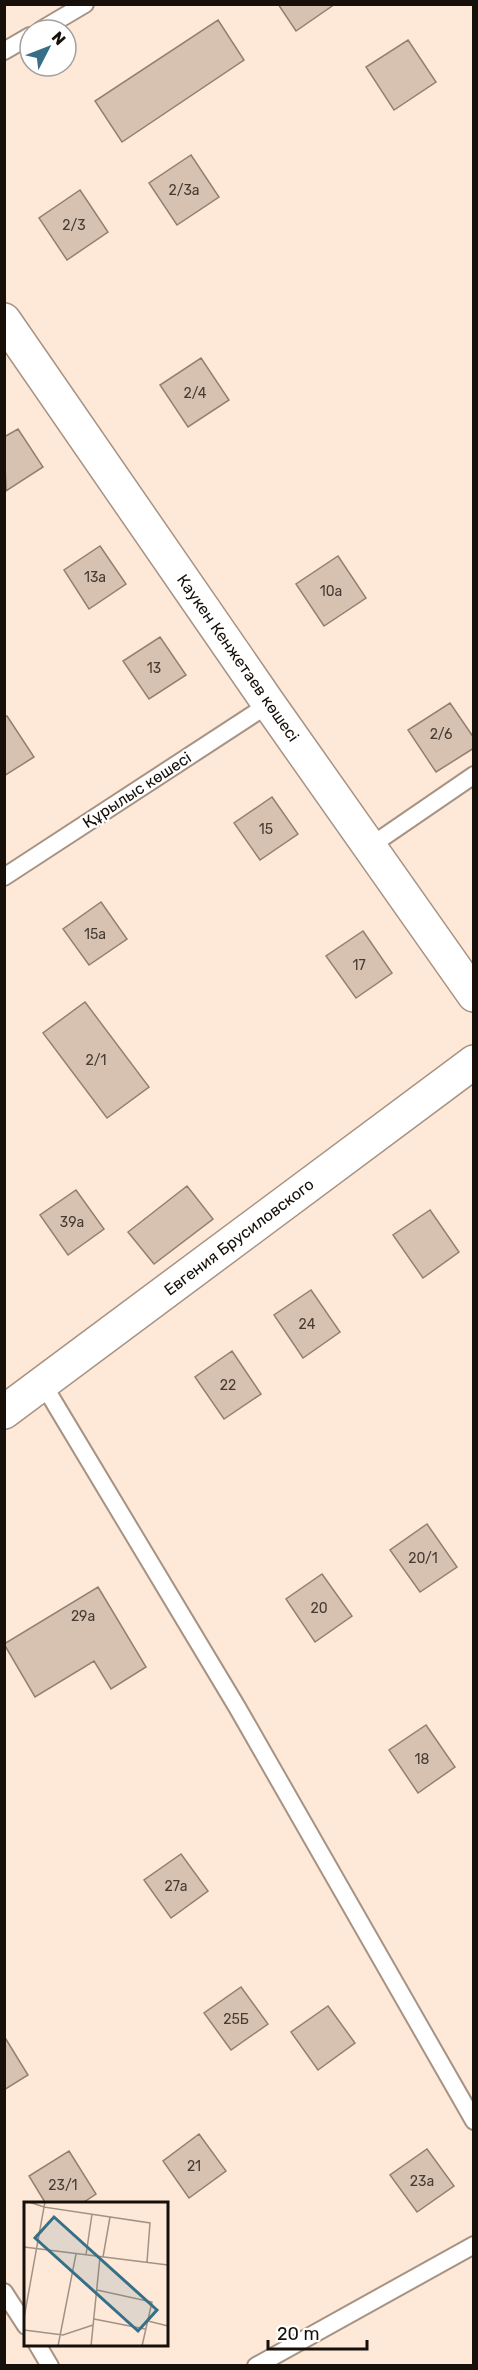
<svg xmlns="http://www.w3.org/2000/svg" width="478" height="2370" font-family="Rubik,sans-serif">
	<rect width="100%" height="100%" fill="#fee8d7"/>
	<path fill="#d7c2b1" stroke="#937f70" stroke-width="1.5" d="M278,4H335L296,31Z
		M218,20L244,60L122,142L95,101Z
		M408,40L436,82L394,110L366,67Z
		M191,155L219,197L177,225L149,183Z
		M80,190L108,232L67,260L39,218Z
		M201,358L229,400L188,427L160,385Z
		M18,429L43,467L6,491L4,437Z
		M100,546L126,584L89,609L64,570Z
		M338,556L366,598L324,626L296,584Z
		M160,637L186,675L149,699L123,661Z
		M450,703L474,738V748L436,772L408,730Z
		M7,716L34,757L4,776V717Z
		M272,797L298,834L260,860L234,823Z
		M101,902L127,939L89,965L63,929Z
		M363,931L392,973L356,998L326,956Z
		M85,1002L149,1087L107,1118L43,1033Z
		M187,1186L213,1219L154,1264L128,1232Z
		M76,1190L104,1229L68,1255L40,1215Z
		M430,1210L459,1252L423,1278L393,1235Z
		M311,1290L340,1332L303,1358L274,1315Z
		M232,1351L261,1394L224,1419L195,1377Z
		M427,1524L457,1567L420,1592L390,1550Z
		M322,1574L352,1616L315,1642L286,1599Z
		M98,1587L146,1667L111,1689L94,1661L35,1697L4,1644Z
		M426,1725L455,1767L418,1793L389,1750Z
		M181,1854L208,1891L171,1918L144,1880Z
		M241,1987L268,2024L231,2050L204,2013Z
		M328,2006L355,2043L318,2070L291,2032Z
		M4,2036L28,2075L4,2090Z
		M199,2134L226,2171L189,2198L163,2161Z
		M427,2149L454,2186L417,2212L390,2175Z
		M69,2151L96,2194L81,2204H46L29,2176Z"/>
	<g fill="none" stroke-linecap="round" stroke-linejoin="round">
		<g stroke="#a79383" stroke-width="20">
			<path id="service" d="M41,30L85,4
				M4,51L30,36
				M369,847L474,775
				M4,877L269,704
				M43,1384L237,1707L474,2121
				M4,2292L26,2326
				M37,2344L50,2366
				M256,2366L474,2245"/>
		</g>
		<g stroke="#a79383" stroke-width="36">
			<path id="minor" d="M4,320L269,704L474,995
				M4,1412L474,1062"/>
		</g>
		<use href="#service" stroke="#fff" stroke-width="16"/>
		<use href="#minor" stroke="#fff" stroke-width="33"/>
	</g>
	<g text-anchor="middle" dominant-baseline="central" stroke-width="4.5" stroke-linejoin="round" paint-order="stroke">
		<g font-size="14" fill="#473c34">
			<text x="184" y="190">2/3а</text>
			<text x="74" y="225">2/3</text>
			<text x="195" y="393">2/4</text>
			<text x="95" y="577">13а</text>
			<text x="331" y="591">10а</text>
			<text x="154" y="668">13</text>
			<text x="441" y="734">2/6</text>
			<text x="266" y="829">15</text>
			<text x="95" y="934">15а</text>
			<text x="359" y="965">17</text>
			<text x="96" y="1060">2/1</text>
			<text x="72" y="1222">39а</text>
			<text x="307" y="1324">24</text>
			<text x="228" y="1385">22</text>
			<text x="423" y="1558">20/1</text>
			<text x="319" y="1608">20</text>
			<text x="83" y="1616">29а</text>
			<text x="422" y="1759">18</text>
			<text x="176" y="1886">27а</text>
			<text x="236" y="2019">25Б</text>
			<text x="194" y="2166">21</text>
			<text x="422" y="2181">23а</text>
			<text x="63" y="2185">23/1</text>
		</g>
		<g font-size="16" fill="#17100a" stroke="#fff">
			<text transform="translate(238 658) rotate(55)">Каукен Кенжетаев көшесі</text>
			<text transform="translate(137 790) rotate(-33)">Құрылыс көшесі</text>
			<text transform="translate(239 1237) rotate(-37)">Евгения Брусиловского</text>
		</g>
	</g>
	<g transform="translate(24 2202)">
		<rect width="144" height="144" fill="#fee8d7"/>
		<path fill="none" stroke="#a29285" stroke-width="1.5" d="M5,0L20,5L21,0M0,45L144,63M62,53L68,12M79,55L86,15M73,88L128,100L118,144M0,116L20,5L126,21L123,60M70,117L121,127M124,119L144,124M0,128L39,133L69,123M34,144L52,52M67,144L76,55"/>
		<path fill="#357088" fill-opacity="0.15" stroke="#357088" stroke-width="3" d="M30,15L133,108L114,129L11,36Z"/>
		<rect width="144" height="144" fill="none" stroke="#17100a" stroke-width="3"/>
	</g>
	<rect width="478" height="2370" fill="none" stroke="#17100a" stroke-width="12"/>
	<g transform="translate(48 48) rotate(48)"><circle r="28" fill="#ffffff" stroke="#a29f9d" stroke-width="1.5"/>
	<path d="M0-4.5L10 22L0 15L-10 22Z" fill="#357088"/>
	<text y="-9" font-size="16" font-weight="bold" text-anchor="middle" fill="#17100a">N</text>
	</g>
	<path d="M268 2340v9h99v-9" fill="none" stroke="#17100a" stroke-width="3"/>
	<text x="277" y="2340" font-size="18" fill="#17100a" stroke="#ffffff" stroke-width="4.5" paint-order="stroke">20 m</text>
</svg>
